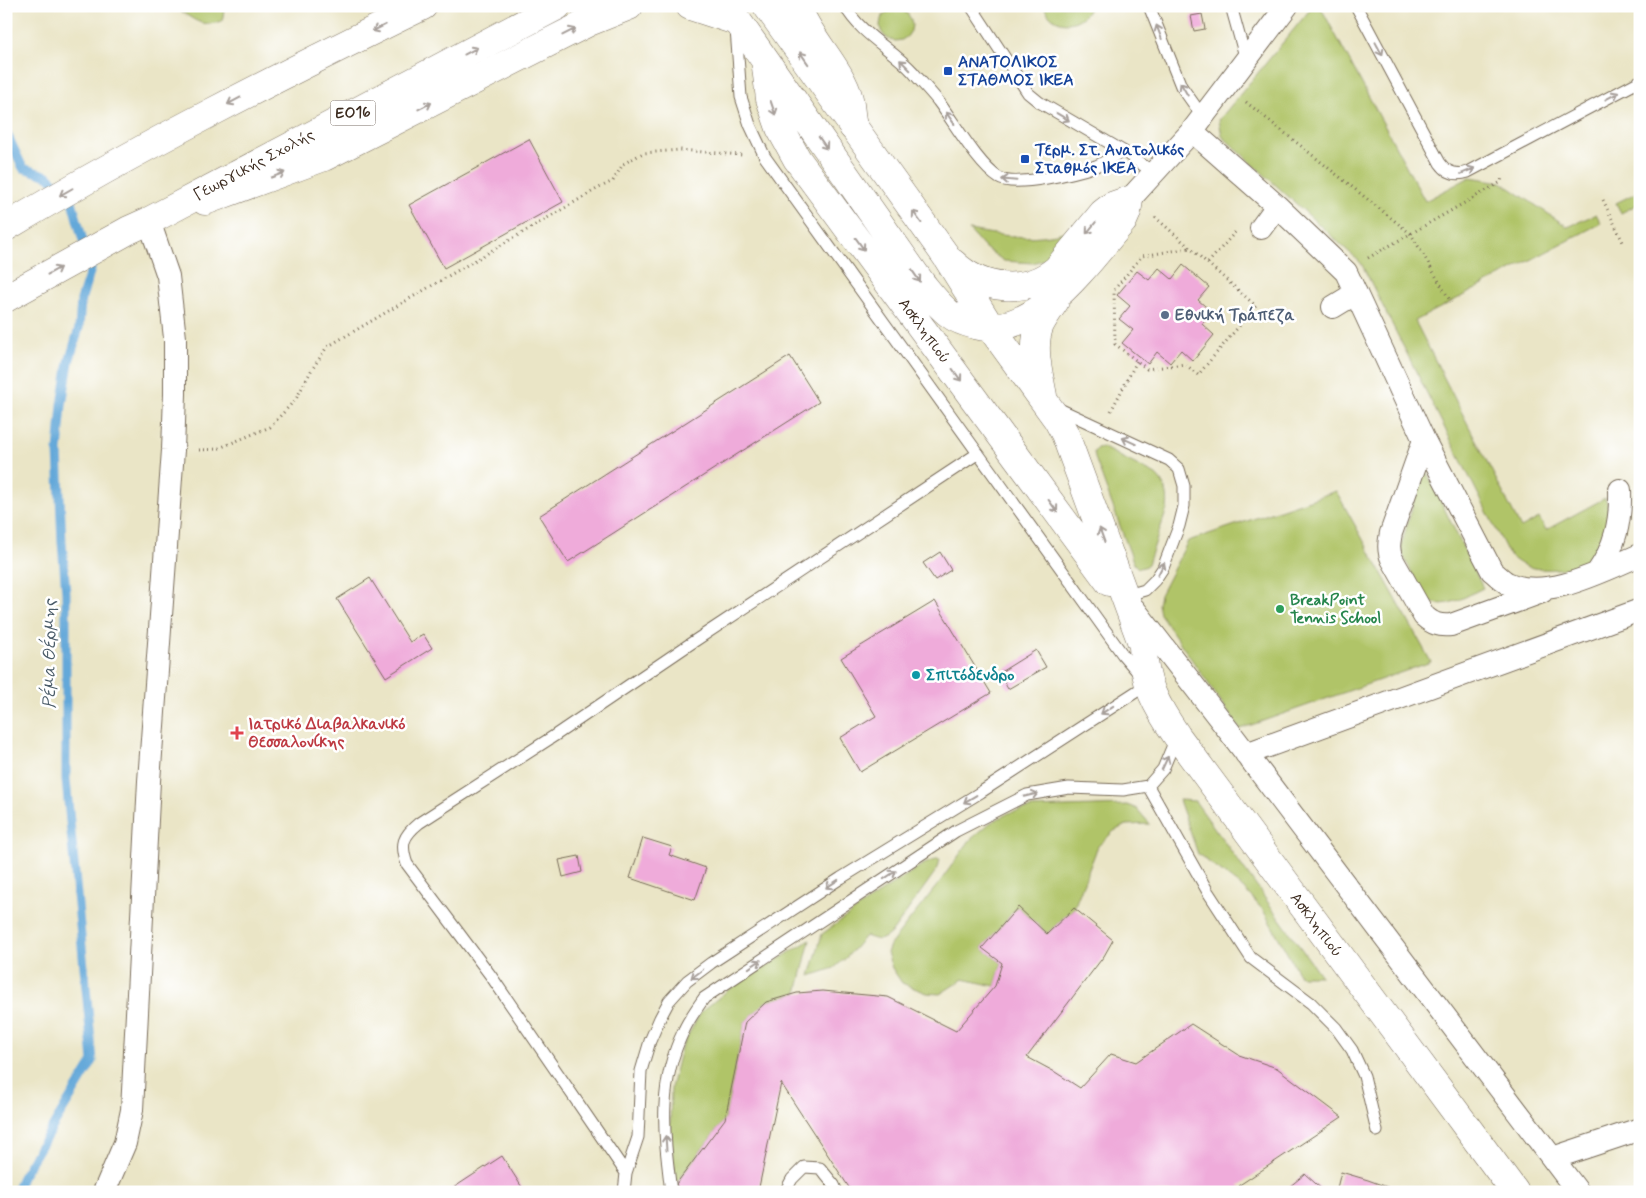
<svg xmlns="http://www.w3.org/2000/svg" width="1646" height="1198" font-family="Mynerve,sans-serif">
	<rect width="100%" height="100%" fill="#fff"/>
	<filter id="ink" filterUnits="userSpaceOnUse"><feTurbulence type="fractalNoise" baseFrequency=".02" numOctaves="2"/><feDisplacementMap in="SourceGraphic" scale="10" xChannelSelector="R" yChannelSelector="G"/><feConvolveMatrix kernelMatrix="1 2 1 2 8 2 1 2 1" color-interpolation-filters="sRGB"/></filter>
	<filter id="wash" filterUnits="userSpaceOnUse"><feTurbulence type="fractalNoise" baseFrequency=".0096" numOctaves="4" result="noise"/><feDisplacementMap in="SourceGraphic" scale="20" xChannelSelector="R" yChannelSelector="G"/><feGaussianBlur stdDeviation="1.12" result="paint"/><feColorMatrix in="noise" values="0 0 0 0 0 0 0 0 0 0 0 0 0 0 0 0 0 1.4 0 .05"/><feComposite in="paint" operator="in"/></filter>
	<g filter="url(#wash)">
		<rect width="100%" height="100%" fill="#eae5c6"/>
		<path fill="#b0c468" stroke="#767743" d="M170,6H225L222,21C197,30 191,14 170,6Z
			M1044,6H1090C1082,28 1052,29 1044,6Z
			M1313,6H1320L1425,201L1470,177L1501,182L1568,227L1596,214L1601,223L1415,321L1521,528L1539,518L1546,530L1605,498C1613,515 1612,520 1604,538C1602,542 1600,548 1597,552C1584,570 1548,572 1529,567C1521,565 1515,560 1509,555L1361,263L1222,136L1219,120Z
			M880 25a16 16 0 1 1 32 0a16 16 0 1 1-32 0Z
			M1640,191V203L1621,213L1616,203Z
			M1082,224L1066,244L1048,258L1033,263L1004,261L985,248L969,230C998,235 1026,240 1056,234C1064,232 1073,228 1082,224Z
			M1102,447L1156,475C1166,485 1169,495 1167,509L1148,564L1144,567L1138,568L1134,564L1095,458L1094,452L1097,448Z
			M1424,467L1483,588C1466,596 1445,611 1426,600L1401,552V546Z
			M1336,491L1431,662L1240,729L1160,614L1158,604L1160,595L1188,541Z
			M1179,800L1195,801L1321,976H1300L1263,910L1243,888L1198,854Z
			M1127,805L1137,809L1150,824L1126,825L1114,831L1098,846L1074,908L1047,934L1018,907L982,948L1002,963L995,986L963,979L940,994L927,993L914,988L902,983L892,968L887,953L890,945L939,883L970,840L990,823L1009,813L1032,808Z
			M936,859H940L938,868L893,931C881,942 879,941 865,936L846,958L834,968L810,976L822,934L884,890L922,865Z
			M810,940L797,993L766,1002L745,1022L725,1119L676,1184L670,1126L671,1088L681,1048L701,1012L728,990Z"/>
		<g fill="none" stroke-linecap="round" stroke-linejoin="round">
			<path stroke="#64a8d9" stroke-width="9" d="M6,132L23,168L48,176L71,198L91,269L81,300L79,328L69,362L62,405L58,451L62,542L66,593V780L93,1061L22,1177L16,1192"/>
		</g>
		<g id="blocks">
			<path fill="#efabda" d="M1202,14L1205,29L1194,31L1191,16Z
				M529,139L563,202L444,268L409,205Z
				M1183,265L1209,287L1198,300L1212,312L1202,324L1214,335L1193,361L1181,350L1170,363L1157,352L1148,364L1122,343L1133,330L1119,319L1130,306L1117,295L1137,271L1149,280L1159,268L1172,279Z
				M790,356L819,402L568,562L539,516Z
				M940,552L951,570L935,580L923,563Z
				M370,578L410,642L423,634L432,648L386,677L337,599Z
				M935,601L991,693L860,772L840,738L876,716L841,658Z
				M1036,650L1046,667L1008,689L999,673Z
				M643,838L672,847L669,855L706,868L695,900L630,878Z
				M579,856L582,872L563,877L559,860Z
				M1018,907L1047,934L1074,908L1113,940L1104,956L1027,1057L1055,1072L1080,1088L1111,1054L1136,1062L1191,1024L1239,1055L1277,1068L1342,1117L1238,1186L1246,1192H852L781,1083L758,1192H680L676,1184L725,1119L745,1022L766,1002L797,993L823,991L888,997L956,1031L995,986L1002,963L982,948Z
				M502,1156L525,1192H447Z
				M1341,1172L1368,1180L1401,1192H1336Z
				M1305,1174L1325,1192H1283Z"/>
		</g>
	</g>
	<g filter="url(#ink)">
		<use href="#blocks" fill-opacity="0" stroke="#786b59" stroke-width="1"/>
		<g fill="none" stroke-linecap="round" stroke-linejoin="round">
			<g stroke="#786b59" stroke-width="13">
				<path id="lane" d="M845,6C860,34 892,49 913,72C921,82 930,91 938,101C954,122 978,165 999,178C1015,188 1078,172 1096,166C1105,162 1114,156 1123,151
					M971,6L1028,93L1039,102L1123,151L1154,173
					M1149,6L1181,86L1203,117
					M1231,6L1246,60
					M1356,6L1440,163C1447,173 1456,176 1468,172L1640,81
					M1057,408L1169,460L1179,469L1184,486V506L1179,526L1163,568L1155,580L1145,590L1124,596
					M1148,786L1208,892L1251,958L1311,1003L1336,1028L1352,1050L1364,1076L1377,1131
					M626,1173L491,976L407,864C400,844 403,836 419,823L554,736L687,646L977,454
					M624,1192L626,1173L638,1137L641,1071L650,1041L660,1018L669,1001L687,981L711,963L841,878L981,792L1148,684L1123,655L765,157L750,125L741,97L736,29
					M671,1192C664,1134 657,1085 684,1030C689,1019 697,1008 704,998L956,831L1027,795L1069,788L1123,790L1148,786L1163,769L1176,738
					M785,1192L792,1179L804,1167L820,1168L834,1185L837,1192"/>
			</g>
			<g stroke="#786b59" stroke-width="24">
				<path id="street" d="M1192,131L1277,206L1346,272L1424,440L1492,571C1497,575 1502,580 1507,583C1546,602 1604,570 1640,555
					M1129,200L1192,131L1287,6
					M1261,228L1277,206
					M1333,307L1356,293
					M1424,440L1391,533C1389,543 1388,550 1392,559L1424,616C1433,624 1439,626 1451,625L1542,592
					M1597,573C1615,547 1621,522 1620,490
					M1135,610L1229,731L1578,1192
					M1246,754L1640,610
					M1553,1158L1640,1129
					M104,1192L125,1143L132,1110L149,781L173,450L175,394V338L168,276L149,221"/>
			</g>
			<g stroke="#786b59" stroke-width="29">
				<path id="secondary" d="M690,6L736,21
					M727,6L922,284C931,295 941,309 954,317C960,321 968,323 975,325C1035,341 1089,260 1123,221L1127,212L1129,200L1112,206L1103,213L1057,269C1026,295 982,291 953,263
					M767,6L946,256L991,328L1057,419L1065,434L1143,646C1143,683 1157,707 1177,736L1515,1192
					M766,67L770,99L780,128L797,159L1109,582
					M205,201L324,157L589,22L629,6
					M1043,396C1039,374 1031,346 1040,325C1044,317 1050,309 1055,301"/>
			</g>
			<g stroke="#786b59" stroke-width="29">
				<path id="primary" d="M797,6C808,38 841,68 849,99C851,108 851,118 853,127
					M6,227C141,146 282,75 423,6
					M6,298L129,230L149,221L557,6"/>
			</g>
			<path stroke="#786b59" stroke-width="3" stroke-dasharray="1 4" stroke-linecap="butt" d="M1246,102L1411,234L1451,302
				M1603,200L1623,242
				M1155,217L1256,306L1198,375L1185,364L1147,369L1115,344L1114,290L1142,256L1190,248
				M1368,258L1501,182L1502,177
				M1208,263L1236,231
				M1111,411L1137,361
				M199,450L217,449L270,427L296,399L311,371L327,347L597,189L613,181L623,164L643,153L680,150L742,155"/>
			<use href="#lane" stroke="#fff" stroke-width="11"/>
			<use href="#street" stroke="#fff" stroke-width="22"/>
			<use href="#secondary" stroke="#fff" stroke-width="28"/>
			<use href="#primary" stroke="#fff" stroke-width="28"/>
		</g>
		<defs><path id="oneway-shaft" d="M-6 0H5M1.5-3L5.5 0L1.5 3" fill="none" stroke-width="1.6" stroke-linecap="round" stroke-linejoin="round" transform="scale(1.25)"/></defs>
		<g stroke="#a79f9a">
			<use href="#oneway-shaft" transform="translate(379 28) rotate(154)"/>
			<use href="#oneway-shaft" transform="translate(569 32) rotate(-27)"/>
			<use href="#oneway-shaft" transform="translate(1159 32) rotate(-111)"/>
			<use href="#oneway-shaft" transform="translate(1379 49) rotate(62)"/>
			<use href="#oneway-shaft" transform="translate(471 51) rotate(-28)"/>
			<use href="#oneway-shaft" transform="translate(804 58) rotate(-125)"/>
			<use href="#oneway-shaft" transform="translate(905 65) rotate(-135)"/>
			<use href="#oneway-shaft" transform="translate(1184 89) rotate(-120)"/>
			<use href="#oneway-shaft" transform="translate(1612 96) rotate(-28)"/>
			<use href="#oneway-shaft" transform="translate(234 101) rotate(152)"/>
			<use href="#oneway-shaft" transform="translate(425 106) rotate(-27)"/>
			<use href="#oneway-shaft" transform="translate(773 108) rotate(71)"/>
			<use href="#oneway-shaft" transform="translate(1063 117) rotate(31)"/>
			<use href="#oneway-shaft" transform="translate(950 118) rotate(-126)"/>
			<use href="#oneway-shaft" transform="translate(823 143) rotate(55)"/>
			<use href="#oneway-shaft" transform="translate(1468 171) rotate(-23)"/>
			<use href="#oneway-shaft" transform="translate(278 175) rotate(-21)"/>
			<use href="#oneway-shaft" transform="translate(1009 180) rotate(-175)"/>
			<use href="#oneway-shaft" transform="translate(66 192) rotate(150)"/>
			<use href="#oneway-shaft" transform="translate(917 217) rotate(-126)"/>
			<use href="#oneway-shaft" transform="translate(1091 228) rotate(129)"/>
			<use href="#oneway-shaft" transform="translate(860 244) rotate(54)"/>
			<use href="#oneway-shaft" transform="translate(54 271) rotate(-29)"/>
			<use href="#oneway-shaft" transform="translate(916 276) rotate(55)"/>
			<use href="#oneway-shaft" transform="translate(957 375) rotate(54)"/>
			<use href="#oneway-shaft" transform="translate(1129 441) rotate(-155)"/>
			<use href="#oneway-shaft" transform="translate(1053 506) rotate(54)"/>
			<use href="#oneway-shaft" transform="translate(1102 535) rotate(-110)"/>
			<use href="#oneway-shaft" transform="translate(1161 569) rotate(-63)"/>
			<use href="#oneway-shaft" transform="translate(1107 710) rotate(147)"/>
			<use href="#oneway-shaft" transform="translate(1165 763) rotate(-65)"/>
			<use href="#oneway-shaft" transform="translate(1031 795) rotate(-14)"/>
			<use href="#oneway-shaft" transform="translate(970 799) rotate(149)"/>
			<use href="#oneway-shaft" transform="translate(890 875) rotate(-34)"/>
			<use href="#oneway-shaft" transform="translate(832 884) rotate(147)"/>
			<use href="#oneway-shaft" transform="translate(755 964) rotate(-34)"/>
			<use href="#oneway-shaft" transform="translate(697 974) rotate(143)"/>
			<use href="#oneway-shaft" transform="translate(666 1143) rotate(-94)"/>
		</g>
	</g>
	<g fill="#1a4fb4" stroke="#fff" stroke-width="2">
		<rect x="943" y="66" width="10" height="10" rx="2.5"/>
		<rect x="1020" y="154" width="10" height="10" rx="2.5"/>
	</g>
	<circle fill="#5c6f8a" stroke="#fff" stroke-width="2" cx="1165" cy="315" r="5"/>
	<circle fill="#2e9e5b" stroke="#fff" stroke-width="2" cx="1280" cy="609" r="5"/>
	<circle fill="#0f9aa8" stroke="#fff" stroke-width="2" cx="916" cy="675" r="5"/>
	<path fill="#e0444e" stroke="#fff" stroke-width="2" d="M234.5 725.5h5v5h5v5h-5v5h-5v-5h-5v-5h5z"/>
	<g text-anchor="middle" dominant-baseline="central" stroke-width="5" stroke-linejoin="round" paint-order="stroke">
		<rect fill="#fff" stroke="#766a62" stroke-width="1" x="330.5" y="100.5" width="45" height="25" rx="4"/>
		<g font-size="15" font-weight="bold" fill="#3b2a1e">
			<text x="353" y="113">ΕΟ16</text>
		</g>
		<g font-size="16" font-weight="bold" fill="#164399" stroke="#fff" text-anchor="start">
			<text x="958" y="62">ΑΝΑΤΟΛΙΚΟΣ<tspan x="958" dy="18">ΣΤΑΘΜΟΣ ΙΚΕΑ</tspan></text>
			<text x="1035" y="150">Τερμ. Στ. Ανατολικός<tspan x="1035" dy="18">Σταθμός ΙΚΕΑ</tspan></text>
		</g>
		<g font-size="16" fill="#3b2a1e" stroke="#fff">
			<text transform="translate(254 165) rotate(-28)">Γεωργικής Σχολής</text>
			<text transform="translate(924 331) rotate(54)">Ασκληπιού</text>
			<text transform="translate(1316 925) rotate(53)">Ασκληπιού</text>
		</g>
		<g font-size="16" font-weight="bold" fill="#4e5e75" stroke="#fff" text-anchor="start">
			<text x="1175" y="315">Εθνική Τράπεζα</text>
		</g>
		<g font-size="16" font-weight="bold" fill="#27864d" stroke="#fff" text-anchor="start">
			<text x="1290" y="600">BreakPoint<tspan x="1290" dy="18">Tennis School</tspan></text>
		</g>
		<g font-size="16" font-weight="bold" fill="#0d838f" stroke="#fff" text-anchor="start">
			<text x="926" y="675">Σπιτόδενδρο</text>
		</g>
		<g font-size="16" font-weight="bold" fill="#be3a42" stroke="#fff" text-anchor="start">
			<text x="248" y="724">Ιατρικό Διαβαλκανικό<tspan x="248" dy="18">Θεσσαλονίκης</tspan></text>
		</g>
		<g font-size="18" font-style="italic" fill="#4b5c69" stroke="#fff">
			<text transform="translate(50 654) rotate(-90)">Ρέμα Θέρμης</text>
		</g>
	</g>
	<rect width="1646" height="1198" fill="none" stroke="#fff" stroke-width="25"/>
</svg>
